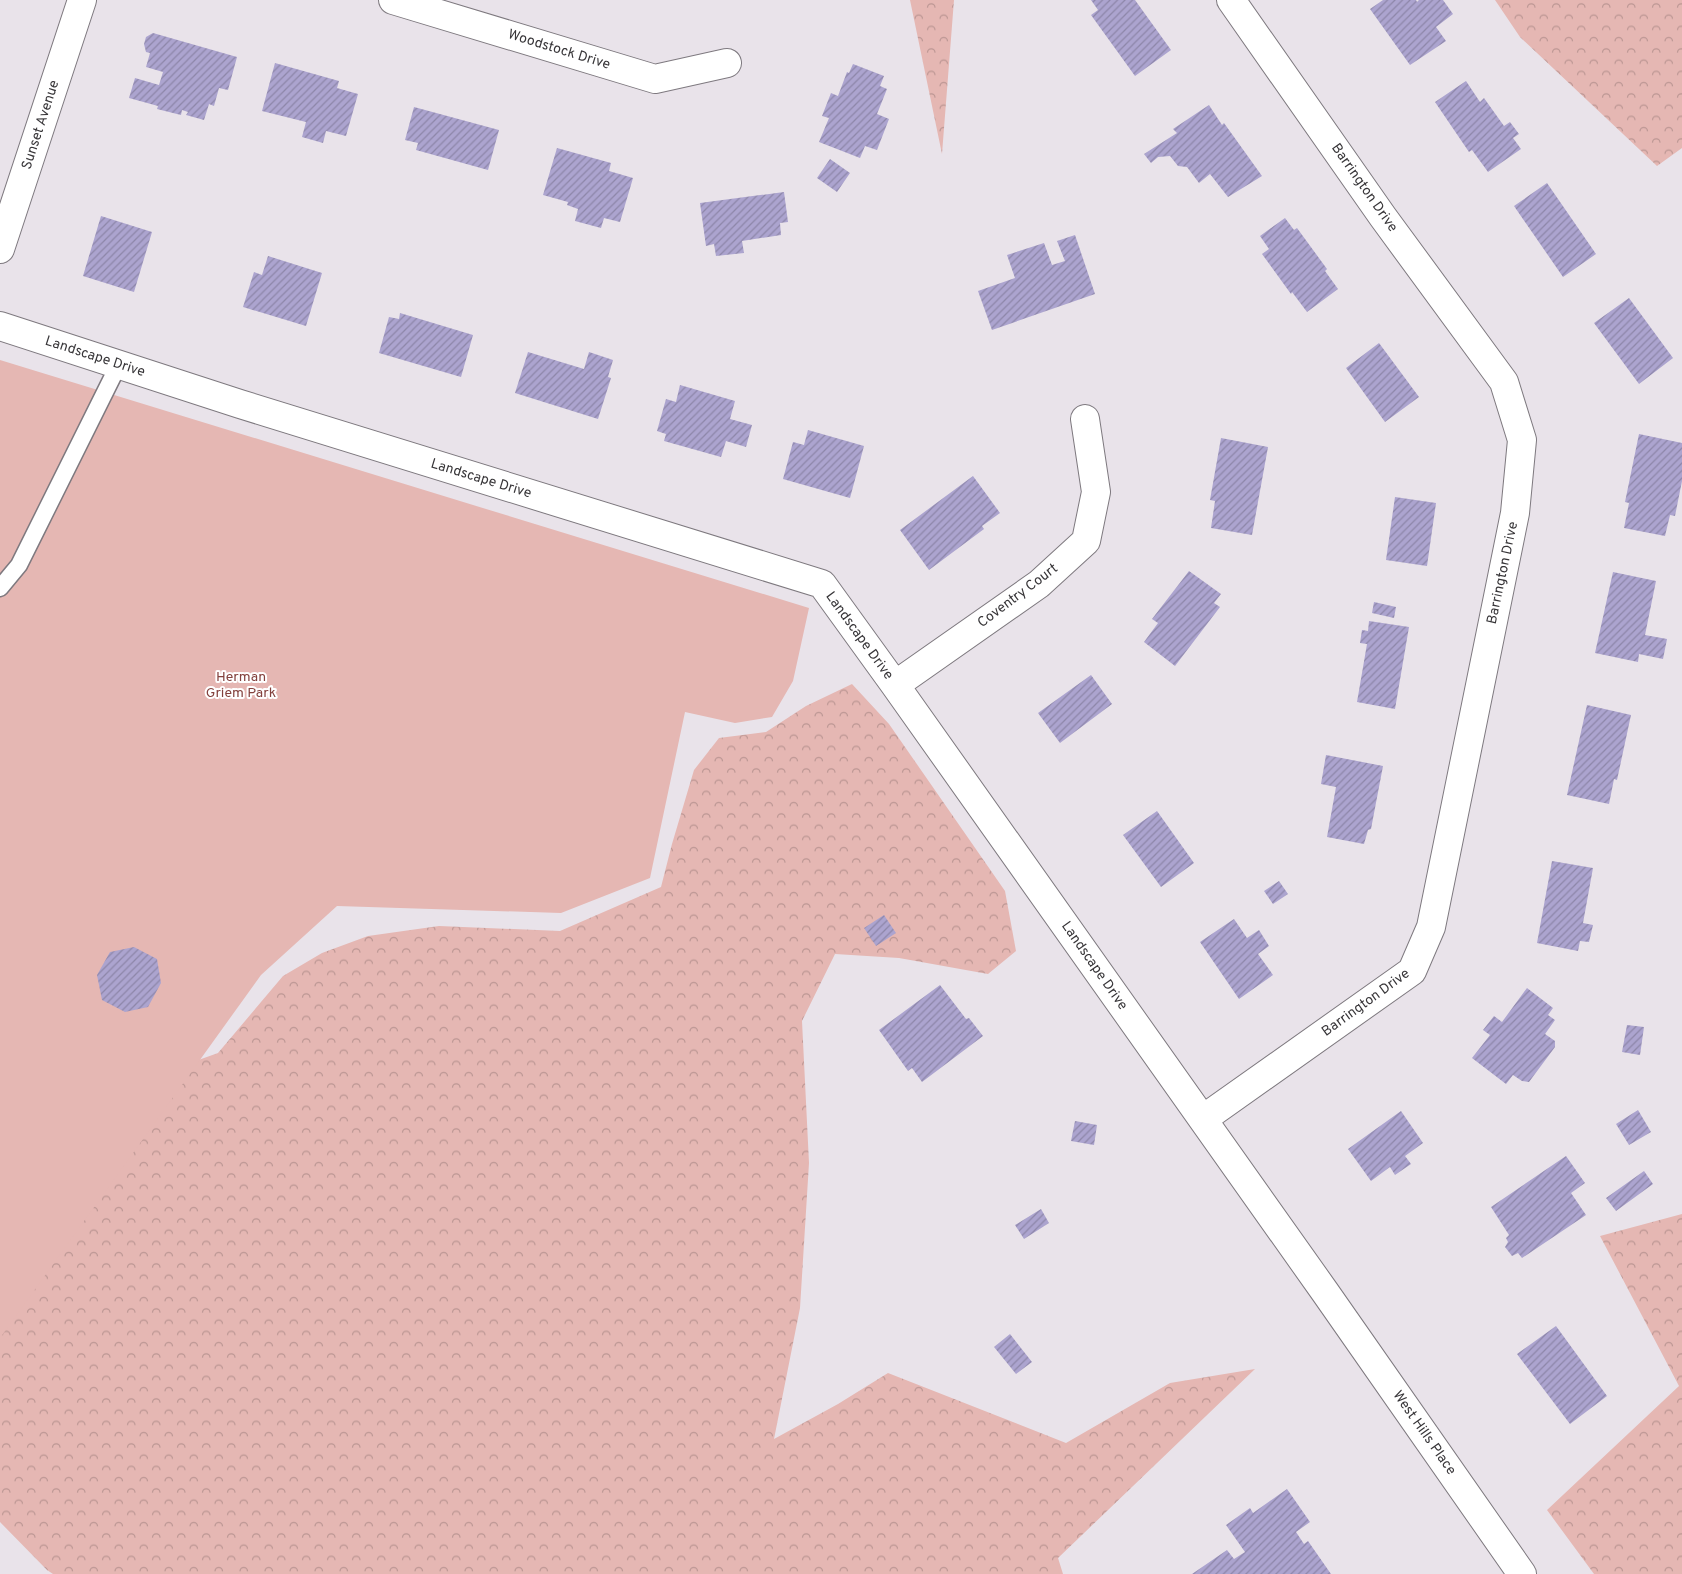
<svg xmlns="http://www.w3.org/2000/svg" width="1682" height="1574" font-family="Overpass,sans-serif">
	<defs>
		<pattern id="forest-crowns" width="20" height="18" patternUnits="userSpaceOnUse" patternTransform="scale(1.25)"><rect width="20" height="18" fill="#e5b7b3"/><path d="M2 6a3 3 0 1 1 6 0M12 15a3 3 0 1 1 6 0" fill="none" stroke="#bb9693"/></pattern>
		<pattern id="building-hatch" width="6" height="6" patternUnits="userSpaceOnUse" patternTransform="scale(1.25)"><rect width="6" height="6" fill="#aca4cf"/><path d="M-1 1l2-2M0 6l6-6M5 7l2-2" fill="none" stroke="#8d86a9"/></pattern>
	</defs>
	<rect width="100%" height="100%" fill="#e9e3ea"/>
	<path fill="url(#forest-crowns)" d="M910,0H954L942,154Z
		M1495,0H1682V148L1657,166L1520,37Z
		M852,684L889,724L1005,891L1016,951L988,974L899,958L835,954L802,1021L809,1163L800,1308L774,1439L838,1404L888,1373L1066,1443L1170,1383L1255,1369L1058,1558L1063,1574H53L47,1570L0,1522V1061L151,1077L218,1053L283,976L322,953L368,936L439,926L560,931L661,887L672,844L694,770L719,738L766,732L806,706Z
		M1682,1214V1574H1594L1547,1510L1679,1386L1600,1236Z"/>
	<path fill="#e5b7b3" d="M0,360L809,608L793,681L772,717L735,723L685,712L650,878L561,913L337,906L261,975L0,1338Z"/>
	<path fill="url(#building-hatch)" d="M1091,0H1135L1171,50L1135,76L1091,15L1098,10Z
		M1383,0H1416L1417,2L1419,0H1443L1453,14L1436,27L1446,41L1410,65L1370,9Z
		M153,33L237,57L228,90L219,88L214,106L209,104L204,120L186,115L188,112L182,110L181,115L157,109L158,106L129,98L135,78L159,85L163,72L146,67L150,53L146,52L144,44L146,37Z
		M275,63L339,81L337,88L358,94L346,136L326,131L323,143L302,137L306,122L262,111Z
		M853,64L884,76L880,86L887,89L877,114L889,119L877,150L865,146L860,158L819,142L829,118L822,116L831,93L838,96L847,72L849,73Z
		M1466,81L1480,102L1484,98L1504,126L1510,122L1519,134L1513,138L1521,149L1488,172L1472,150L1469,152L1435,102Z
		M1209,105L1222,125L1224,123L1262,176L1228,197L1210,174L1199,183L1187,167L1178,166L1170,156L1158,157L1151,163L1144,154L1177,133L1173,129Z
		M414,107L499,130L488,170L416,150L418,143L405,140Z
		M557,148L611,163L609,171L633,178L620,222L604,218L601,228L575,221L578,209L567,205L568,202L543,195Z
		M830,159L850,173L837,192L817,178Z
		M1547,183L1596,254L1563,277L1514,206Z
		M784,192L788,222L780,223L781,235L742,241L744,253L716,256L714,244L706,246L700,203Z
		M101,216L152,232L134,292L83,276Z
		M1285,218L1294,230L1297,228L1327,269L1325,271L1338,289L1307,312L1292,292L1291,294L1262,254L1269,249L1260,236Z
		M1075,235L1095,294L992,330L978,291L1015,278L1007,255L1044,243L1052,265L1065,261L1057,241Z
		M268,256L322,273L306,326L243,307L254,272L262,275Z
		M1629,298L1673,358L1639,384L1594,323Z
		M400,313L473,335L461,377L379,353L389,317L399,319Z
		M1379,343L1419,397L1385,422L1346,368Z
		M528,352L584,369L589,352L613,360L608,377L611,378L598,419L515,393Z
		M680,385L735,401L730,419L752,425L746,447L726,441L721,457L664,441L666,434L657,431L666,399L676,402Z
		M808,430L864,446L850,498L783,479L793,442L804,445Z
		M1639,434L1682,443V481L1675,516L1670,515L1665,536L1624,528L1629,503L1625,502Z
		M1221,438L1268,447L1252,535L1211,528L1215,501L1210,500Z
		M973,476L1000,513L982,526L984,529L929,570L900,530Z
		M1395,497L1436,503L1427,566L1386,560Z
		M1189,571L1221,594L1214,603L1220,607L1175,666L1144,642L1158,623L1152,619Z
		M1613,572L1656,581L1645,635L1667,639L1663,659L1639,654L1638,662L1595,653Z
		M1374,602L1396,607L1394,618L1372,613Z
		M1369,621L1409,627L1395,709L1357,702L1367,644L1360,643L1362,630L1368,631Z
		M1091,675L1112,704L1060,743L1038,713Z
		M1587,705L1631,715L1617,780L1614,779L1609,804L1567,795Z
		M1326,755L1383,766L1371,829L1368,830L1364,844L1327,837L1336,787L1321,784Z
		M1157,811L1194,863L1161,887L1123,835Z
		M1552,861L1593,868L1583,923L1593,925L1589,942L1580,941L1578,951L1537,943Z
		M1279,881L1288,894L1273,904L1264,891Z
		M884,915L896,933L876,946L864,928Z
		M1234,919L1247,938L1259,930L1269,946L1258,954L1273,975L1239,999L1200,942Z
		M134,947L157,959L161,983L148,1007L125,1012L102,1000L97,975L110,952Z
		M940,985L966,1019L969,1018L983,1036L922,1082L912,1068L908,1071L879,1030Z
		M1527,988L1553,1008L1548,1015L1555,1020L1545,1034L1555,1041V1047L1529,1082L1522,1081L1513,1075L1506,1084L1472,1058L1490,1035L1483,1030L1494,1016L1502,1022Z
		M1627,1025L1644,1027L1640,1055L1622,1052Z
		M1638,1110L1651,1132L1629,1145L1616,1124Z
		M1401,1111L1423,1143L1405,1156L1411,1164L1395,1175L1390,1167L1371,1181L1348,1149Z
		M1075,1121L1097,1125L1094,1145L1071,1141Z
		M1566,1156L1585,1183L1571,1193L1586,1215L1522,1258L1518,1253L1512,1256L1505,1247L1508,1242L1506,1238L1509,1235L1491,1207Z
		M1644,1171L1653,1184L1616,1211L1606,1198Z
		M1041,1209L1049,1223L1024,1239L1015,1225Z
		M1556,1326L1607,1396L1570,1424L1517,1354Z
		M1010,1334L1032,1362L1016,1374L994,1347Z
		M1287,1489L1310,1522L1296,1532L1304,1544L1308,1541L1331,1574H1192L1227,1550L1234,1559L1245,1552L1226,1525L1250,1508L1253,1513Z"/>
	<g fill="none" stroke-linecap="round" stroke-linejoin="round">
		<g stroke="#7e797f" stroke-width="19">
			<path id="service" d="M0,588L19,565L119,364"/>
		</g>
		<g stroke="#7e797f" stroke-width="30">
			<path id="minor" d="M393,0L655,79L727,63
				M0,249L82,0
				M0,326L240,404L822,584L895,685L1325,1292L1522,1574
				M895,685L1039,584L1086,541L1096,492L1085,419
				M1203,1119L1412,971L1431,927L1515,513L1522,440L1504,382L1383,217L1231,0"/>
		</g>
		<use href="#service" stroke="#fff" stroke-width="16"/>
		<use href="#minor" stroke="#fff" stroke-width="28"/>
	</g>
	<g text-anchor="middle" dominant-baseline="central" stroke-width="4" stroke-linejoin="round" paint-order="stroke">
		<g font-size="14" fill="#383639" stroke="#fff">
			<text transform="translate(559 50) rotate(17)">Woodstock Drive</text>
			<text transform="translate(41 125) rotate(-72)">Sunset Avenue</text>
			<text transform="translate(1364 188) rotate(55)">Barrington Drive</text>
			<text transform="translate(95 357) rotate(18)">Landscape Drive</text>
			<text transform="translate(481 479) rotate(17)">Landscape Drive</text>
			<text transform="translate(1503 573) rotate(-78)">Barrington Drive</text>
			<text transform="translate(1018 596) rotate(-37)">Coventry Court</text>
			<text transform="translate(859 636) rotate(54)">Landscape Drive</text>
			<text transform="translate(1094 966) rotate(55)">Landscape Drive</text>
			<text transform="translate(1366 1003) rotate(-36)">Barrington Drive</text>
			<text transform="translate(1424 1433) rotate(55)">West Hills Place</text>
		</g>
		<g font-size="14" fill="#83413d" stroke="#fff">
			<text x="241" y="677">Herman<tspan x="241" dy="16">Griem Park</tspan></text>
		</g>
	</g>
</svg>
